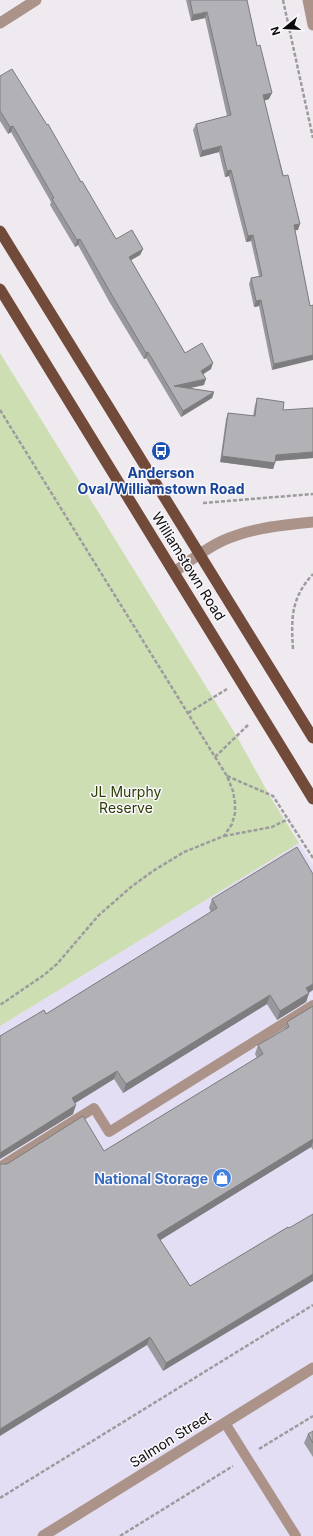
<svg xmlns="http://www.w3.org/2000/svg" width="313" height="1536" font-family="Inter,sans-serif">
	<rect width="100%" height="100%" fill="#eeeaef"/>
	<path fill="#e3def4" d="M299,843L313,865V1536H0V1026Z"/>
	<path fill="#cddeb3" d="M0,353L236,735L271,798L299,843L0,1026Z"/>
	<g fill="none" stroke-linecap="round" stroke-linejoin="round">
		<path stroke="#9d9b9e" stroke-width="2.5" stroke-dasharray="4 2" stroke-linecap="butt" d="M283,0L313,138
			M0,410L215,757L227,776L233,791L235,803V813L232,824L224,836L184,852L153,871L131,887L98,916L57,964L44,975L0,1005
			M203,503L313,494
			M293,649C291,618 291,598 313,574
			M188,713L227,689
			M215,757L248,725
			M227,776L273,796L313,858
			M224,836L272,827L284,821L290,820
			M259,1449L313,1416
			M0,1498L313,1305
			M120,1536L233,1466"/>
		<path stroke="#ab9389" stroke-width="10" d="M0,1167L94,1108L109,1132L313,1005
			M225,1423L296,1536"/>
		<path stroke="#ab9389" stroke-width="11" d="M308,0L313,25
			M174,572C190,561 205,549 222,541C251,528 282,525 313,522"/>
		<path stroke="#ab9389" stroke-width="11" d="M0,23L36,0
			M43,1536L313,1368"/>
		<path stroke="#724a39" stroke-width="11" d="M0,231L313,738
			M0,289L313,799"/>
	</g>
	<path fill="#99989d" d="M186,0H247L269,99L264,101L298,230H295L310,306L272,370L259,306L254,307L249,284L251,278L259,276L251,241L246,242L229,176L225,177L219,152L200,157L193,130L196,124L227,116L205,18L191,21Z
		M0,76L81,182L116,239L143,249L140,255L131,260L185,353L211,369L203,374L204,385L189,388L214,392L212,398L181,417L146,358L144,359L110,303L78,245L75,247L50,205L51,202L11,132L8,134L0,121Z
		M257,398L283,410L313,458L275,461L273,469L220,462L226,419L228,413L253,416L255,405Z
		M212,899L309,993L306,1002L277,1020L267,1004L123,1093L114,1079L75,1103L73,1114L0,1159V1036L46,1014L211,912L209,908Z
		M313,1006V1150L311,1147L160,1240L190,1286L288,1227L163,1371L147,1345L0,1164L104,1151L257,1058L255,1054L258,1045L284,1030L287,1022Z
		M313,1431V1457L304,1443L308,1434Z"/>
	<path fill="#7d7c7f" d="M207,12L205,18L191,21L193,15Z
		M272,93L269,99L261,101L263,95Z
		M13,126L11,132L8,134L10,127Z
		M221,146L219,152L200,157L202,151Z
		M231,170L229,176L225,177L227,171Z
		M300,224L298,230L291,231L294,225Z
		M253,235L251,241L246,242L248,236Z
		M80,239L78,245L75,247L77,240Z
		M143,249L140,255L126,263L129,257Z
		M261,300L259,306L254,307L256,301Z
		M148,352L146,358L144,359L146,353Z
		M313,355V360L272,370L274,364Z
		M213,363L211,369L199,377L201,371Z
		M206,379L204,385L172,392L174,386Z
		M214,392L212,398L181,417L183,411Z
		M313,452V458L274,461L276,455Z
		M222,456L275,463L273,469L220,462Z
		M313,984V990L303,997L306,988Z
		M309,993L306,1002L277,1020L280,1011Z
		M270,995L267,1004L123,1093L126,1084Z
		M117,1071L114,1079L69,1107L72,1098Z
		M76,1105L73,1114L0,1159V1153Z
		M313,1139V1142L311,1147L154,1244L157,1235Z
		M313,1274V1281L163,1371L166,1363Z
		M150,1337L147,1345L0,1436V1429Z"/>
	<path fill="#b2b1b6" stroke="#7d7c7f" d="M190,0H247L257,46L260,45L272,93L263,95L283,176L288,175L300,224L294,225L310,306L313,305V355L274,364L261,300L256,301L251,278L262,276L253,235L248,236L231,170L227,171L221,146L202,151L196,124L231,115L207,12L193,15Z
		M12,69L47,125L48,124L81,182L82,181L116,239L132,230L143,249L129,257L185,353L202,343L213,363L201,371L206,379L174,386L214,392L183,411L148,352L146,353L113,297L80,239L77,240L52,199L54,198L13,126L10,127L0,111V76Z
		M257,398L284,402L283,410L313,408V452L276,455L275,463L222,456L228,413L255,416Z
		M297,847L313,874V984L306,988L309,993L280,1011L270,995L126,1084L117,1071L72,1098L76,1105L0,1153V1036L44,1010L46,1014L217,908L212,899Z
		M313,1006V1139L157,1235L190,1286L288,1227L289,1228L313,1214V1274L166,1363L150,1337L0,1429V1164H7L83,1116L104,1151L263,1054L258,1045L289,1027L287,1022Z
		M313,1431V1443L308,1434Z"/>
	<defs>
		<g id="bus-disc" transform="scale(1)"><circle r="9.5" fill="#1a4fb4" stroke="#fbf8fc"/><path d="M-5-6H5V4H4V6H2V4H-2V6H-4V4H-5ZM-3.5-4V0h7V-4ZM-3.5 1.2v1.5H-2V1.2ZM2 1.2v1.5H3.5V1.2Z" fill="#fff"/></g>
		<g id="shop-disc" transform="scale(1)"><circle r="9.5" fill="#3f7fe0" stroke="#fbf8fc"/><path d="M-5-2.5h2.3a2.7 3.5 0 0 1 5.4 0H5L5.5 6h-11ZM-1.5-2.5h3a1.5 2.3 0 0 0-3 0Z" fill="#fff"/></g>
	</defs>
	<g fill-rule="evenodd">
		<use href="#bus-disc" x="161" y="451"/>
		<use href="#shop-disc" x="222" y="1178"/>
	</g>
	<g text-anchor="middle" dominant-baseline="central" stroke-width="3" stroke-linejoin="round" paint-order="stroke">
		<g font-size="14" font-weight="bold" fill="#164399" stroke="#fbf8fc">
			<text x="161" y="472">Anderson<tspan x="161" dy="16">Oval/Williamstown Road</tspan></text>
		</g>
		<g font-size="14" fill="#0c0b0c" stroke="#fbf8fc">
			<text transform="translate(189 566) rotate(58)">Williamstown Road</text>
			<text transform="translate(170 1439) rotate(-32)">Salmon Street</text>
		</g>
		<g font-size="14" fill="#2d3e04" stroke="#fbf8fc">
			<text x="126" y="791">JL Murphy<tspan x="126" dy="16">Reserve</tspan></text>
		</g>
		<g font-size="14" font-weight="bold" fill="#366cbe" stroke="#fbf8fc" text-anchor="end">
			<text x="208" y="1178">National Storage</text>
		</g>
	</g>
	<g transform="translate(285 28) rotate(252)" stroke="#fbf8fc" stroke-width="3" paint-order="stroke">
	<path d="M0-3L7 15L0 10L-7 15Z" fill="#0c0b0c"/>
	<text y="-6" font-size="11" font-weight="bold" text-anchor="middle" fill="#0c0b0c">N</text>
	</g>
</svg>
